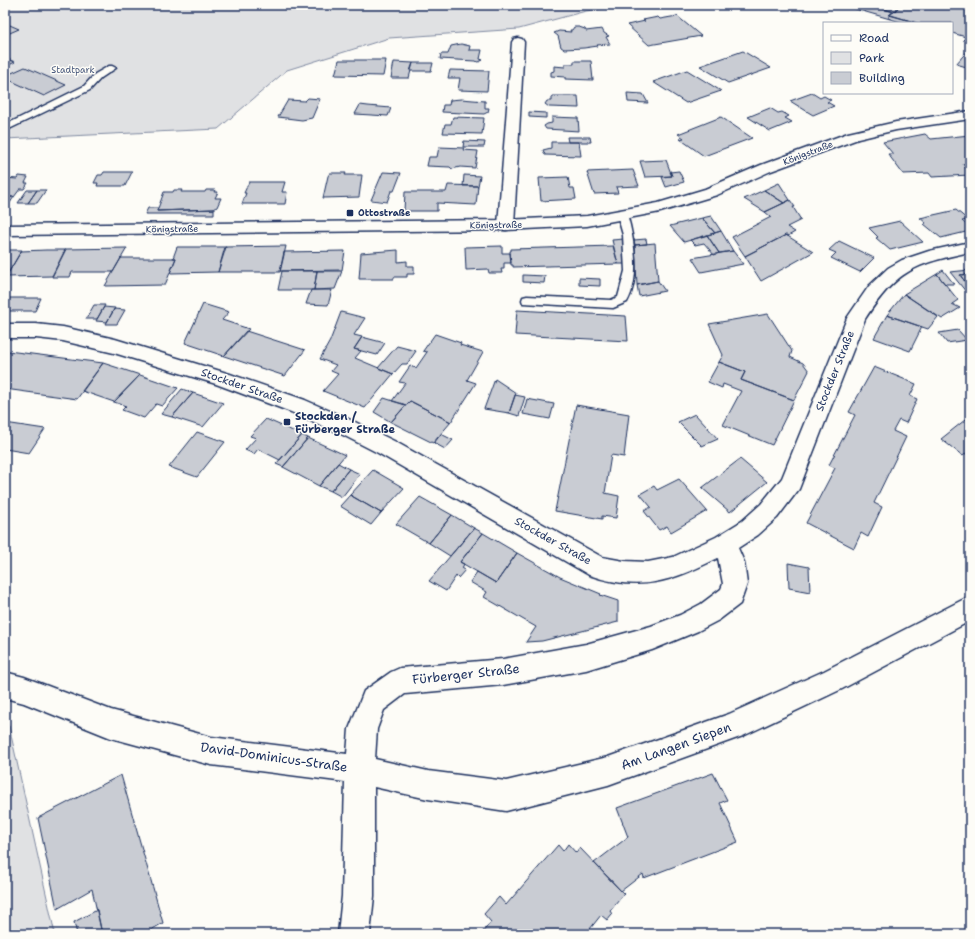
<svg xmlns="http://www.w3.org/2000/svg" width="975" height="939" font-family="'Shantell Sans',sans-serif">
	<rect width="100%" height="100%" fill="#fdfcf7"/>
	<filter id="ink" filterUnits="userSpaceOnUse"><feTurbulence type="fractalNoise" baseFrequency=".025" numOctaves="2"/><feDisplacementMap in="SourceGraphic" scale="8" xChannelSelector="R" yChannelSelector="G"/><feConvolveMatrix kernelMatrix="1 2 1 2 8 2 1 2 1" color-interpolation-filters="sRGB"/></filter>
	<g filter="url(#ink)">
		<path fill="#e0e1e3" stroke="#7e88a0" d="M5,5H625L586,11L519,29L389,38L287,70L218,129L5,139Z
			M5,724L9,726L55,934H5Z"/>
		<path fill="#c9ccd3" stroke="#1b2f5e" d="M842,5H879L877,7L894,12L889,15V18L890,19Z
			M879,5H901L894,12L877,7Z
			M901,5H970V42L963,40L966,37L952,33V23H918L889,15Z
			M890,15H891L914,22L905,23L890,19L889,17Z
			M677,16L701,36L649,45L627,25L645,21L643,20L658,17L660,19Z
			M5,23L19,29L5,35Z
			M574,27H579L585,29L586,31L602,29L604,33L609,36L606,37L610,44L597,45L598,46L584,48L564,49L561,47L558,36L554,33L559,31L571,32L570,30H572Z
			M461,44L470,46L469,50H482L480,59L483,60L479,62L475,61L440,59L441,54H448L451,46Z
			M970,48V68L956,64Z
			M743,51L771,68L728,83L700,66Z
			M5,58L15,62L5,67Z
			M339,60H386L383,76L335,75Z
			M574,61H591L593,80L565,79V77L551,76V72L554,71V66L565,67V64H574Z
			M394,62L413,63L409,78H391Z
			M413,63H433L431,71H410Z
			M25,67L66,85L44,96L5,78V76Z
			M450,70L489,71L487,91L458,90L460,78H448Z
			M687,70L721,91L686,103L653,82Z
			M627,93L643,94L648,103L628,102Z
			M812,93L820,98L824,96L831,100L827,102L834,106L813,115L790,101Z
			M552,96H578L579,108L549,107L545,104L547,101H552Z
			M308,98L320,99L312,118L302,120L278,117L288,100L305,101Z
			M461,99L485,101V108H489L488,112L484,114L442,112L443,105H449L450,100Z
			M360,105L368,106L391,108L388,116L355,114Z
			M770,108L778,113L782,112L789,116L785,118L792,122L770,131L748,117Z
			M529,112L546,113V118L529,117Z
			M453,117L484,118L482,134L443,133L445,124H451Z
			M552,117L578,118L579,131L546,129L544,126L547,124L552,123Z
			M721,117L752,138L704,156L680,139L684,138L678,134Z
			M925,134L931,139L970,135V164H963L970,175L932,177L929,173L903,174L888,154H893L883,142Z
			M567,137H590L591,142H568Z
			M464,141L485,142L484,147H463Z
			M551,142H579L581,156L545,155L543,150L551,148Z
			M439,147L464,148L463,150L478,151L475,168L460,167L452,169L450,167L427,166L429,157H437Z
			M666,160L672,176L645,177L640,161Z
			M633,170L639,186L616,187L618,193L594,194L587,172Z
			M679,171L684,182L666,187L662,177L672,176L670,172Z
			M104,172H132L125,186H97L98,183H94L98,175H102Z
			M383,172L401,173L394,191H391L387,202L371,200Z
			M330,173H346L345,175H362L359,197L323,198L328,176Z
			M464,175L480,176L478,186H463Z
			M19,176L28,177L25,183H28L24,189H20L14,197H5V178L17,179Z
			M568,177L570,188H574L576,199L541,201L539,178Z
			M249,182H285L282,192H287L285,204H242L246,193H244Z
			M779,183L790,200L784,203L764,190Z
			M448,185L478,186L476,205L437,203V211H404L405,192H446Z
			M27,190H37L28,203H18Z
			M37,190H46L37,203H28Z
			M174,190H182L181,192H205L206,190H215L214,192H218L215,198H221L217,207L214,209L157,211L164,192H173Z
			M764,190L784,203L765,212L744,199Z
			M5,197H14L5,210Z
			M790,200L795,207H793L801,220L787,227L795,232L788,236L786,235L745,256L732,237L771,217L765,212Z
			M148,208H158L157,211L214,209V214H145Z
			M956,210L968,220L962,221L970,228V231L941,238L924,224L926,223L920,218Z
			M711,216L721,231L715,233L702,218Z
			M702,218L715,233L684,242L670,226Z
			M900,221L923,242L890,250L876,238L878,237L869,228Z
			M721,231L733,251L719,253L707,235Z
			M707,235L719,253L714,255L704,243L695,245L690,240Z
			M786,235L813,252L761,281L745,256Z
			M624,239L625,264H618L612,240Z
			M646,239L647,244L635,245L634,240Z
			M839,241L874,258L860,272L831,258L836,253L829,250Z
			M655,243L658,281L637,285L635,245Z
			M286,246L280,272H218L225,247Z
			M502,246V253H510L511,263H504V269H501L502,273H489L488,269L466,270L465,247Z
			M613,246L618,264L513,267V265H511L510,251H511V249Z
			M177,247H226L218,272L170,273L176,258H173Z
			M127,248L113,272H72L70,277H52L66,249Z
			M5,250H22L7,275H5Z
			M46,250H65L52,276L6,277L21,251Z
			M398,250V262L407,261V266H414V274H407V277H394V279H359L361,253Z
			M345,251L342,270L280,271L284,252Z
			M733,251L743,264L701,272L692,258Z
			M121,258H176L165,285L105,286Z
			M943,270L954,284H945L937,274Z
			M970,270V274L960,275L970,288V294L967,293L950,272Z
			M282,271H317L314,290H278Z
			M317,271H342L335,289L314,290Z
			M937,274L958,300L952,304L960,308L942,319L904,294Z
			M970,274V288L960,275Z
			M523,275L545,276L544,283L523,282Z
			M579,278L600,279V286L579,285Z
			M658,281L665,291L639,296L637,285Z
			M311,290H332L328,305L306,304Z
			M904,294L938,317L928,329L887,315Z
			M5,298H41L35,311H5Z
			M203,304L229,312L222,320L249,329L224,356L185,343Z
			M94,305H105L97,319H86Z
			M104,307L115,308L107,322L96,321Z
			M114,309L125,310L117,324H106Z
			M517,310L626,316L628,341L515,335Z
			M341,312L365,318L354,335L362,337L354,349L361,351L355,358L393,374L365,408L323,391L338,374L331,371L336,365L320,359L330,341Z
			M768,314L792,351L790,357L803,363L809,371L794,400L741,380L745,372L719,362L723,355L709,324Z
			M887,315L922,327L910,351L874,338Z
			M958,330L967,340L947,343L939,333Z
			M246,331L305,350L285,376L224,356Z
			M435,334L461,343L460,345L483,352L467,380L476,383L451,422L410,401L406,405L392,401L405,383L399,382L410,366L416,368L427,352L423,351Z
			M362,337L385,343L377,355L354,349Z
			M397,346L416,351L407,364H402L393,374L378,368Z
			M8,351L103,363L77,399L5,389V355Z
			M719,362L745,372L741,380L794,400L772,445L723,425L741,391L723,384L722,388L708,382Z
			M103,363L140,375L114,402L82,391Z
			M874,367L916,384L910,396L917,399L906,423L899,420L893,431L906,437L874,503L882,507L868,537L861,533L854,548L806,523L835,468L829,465L855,415L849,412Z
			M140,375L178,388L162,406L156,404L144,418L122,410L126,406L114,402Z
			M495,379L516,393L509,413L484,409Z
			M182,389L193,393L172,417L161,414Z
			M193,393L223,403L203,427L172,417Z
			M515,395L525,397L519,416L509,413Z
			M384,398L406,405L391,422L374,412Z
			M527,399L554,404L550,419L523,414Z
			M410,401L451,422L433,443L391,422Z
			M576,405L629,414L624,457L611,455L605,493L619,496L616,518L602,516V519L555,511Z
			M695,414L718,439L702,446L678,422Z
			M970,416V450L963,456L941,439Z
			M266,419L302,435L280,460L258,449L254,454L245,450L256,438L250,436Z
			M5,423L45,429L29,453L5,449Z
			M197,432L225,442L197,477L169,467Z
			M441,434L453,440L445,449L434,443Z
			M302,435L308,438L283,467L276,464Z
			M308,438L345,455L319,486L283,467Z
			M740,459L767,482L730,512L702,488Z
			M338,463L349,469L331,491L319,486Z
			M349,469L360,474L342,497L331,491Z
			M373,470L404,488L381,513L350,495Z
			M679,479L707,511L671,532L667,526L659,530L644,511L651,507L640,494L654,486L657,490Z
			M350,495L381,513L371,525L340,506Z
			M420,497L452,515L429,543L396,524Z
			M452,515L474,528L450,556L429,543Z
			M474,528L483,533L460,562L464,564L462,568L465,570L458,578L456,576L446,591L429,581Z
			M483,533L517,553L496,583L460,562Z
			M517,553L560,577L601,594L600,595L618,601V622L542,641L526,642L536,627L484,597L487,592L470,582L477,572L496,583Z
			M788,563L809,567L810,592L789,588Z
			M713,773L727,800L720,803L738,842L644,878L643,874L621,891L594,863L628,837L617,808Z
			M121,775L163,923L144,934H102L92,889L57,909L38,818Z
			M568,844L576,853L580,848L624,894L610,911L612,914L607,920L601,915L586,934H481L491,922L484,914L499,897L506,905L558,845L563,851Z
			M97,910L102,934H77L74,922Z"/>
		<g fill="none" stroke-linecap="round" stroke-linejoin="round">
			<g stroke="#1b2f5e" stroke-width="3">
				<path id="service" d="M109,66H112L116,68L101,78L90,90L5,131V125L84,86L95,74Z
					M622,211L627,214C634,238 641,278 627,302L613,308L523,303L522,300L523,297L527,296L611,300L618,297L625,271L623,235L617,214Z"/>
			</g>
			<g stroke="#1b2f5e" stroke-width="3">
				<path id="minor" d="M518,38L522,39L524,42L514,225L512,229L506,230L500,229L498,225L512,42L514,39Z
					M970,242V252C914,264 897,270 865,319L799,489L777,518L758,535L738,548L744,562L747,584L740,604L719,620L698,631L652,650L586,670L503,685L405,694L384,710L377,729L375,759L428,771L506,781L608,757L729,714L824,671L970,596V621L842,689L743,736L608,785L506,811L428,799L374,787V896L370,934H338L342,896L345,782L211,765L111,738L24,703L5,698V672L24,677L111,710L211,737L347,754L349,729L364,691L391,672L400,668L503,659L586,644L651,626L680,615L701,604L721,589L723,584L718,558C672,581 641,593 589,575L378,453L339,433L291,412L216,384L114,353L63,341L36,338H5V324H36L63,327L115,339L230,374L305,400L353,421L394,441L602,557L624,561L648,562L673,557L716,537L742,521L761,504L782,478L847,318L869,286L888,268L902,260L929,251Z"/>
			</g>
			<g stroke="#1b2f5e" stroke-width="3">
				<path id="secondary" d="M970,111V119L896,130L858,139L771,171L717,195L660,212L587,226L506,230L5,235V225L506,220L587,216L658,203L705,189L761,165L848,133L896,122Z"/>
			</g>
			<use href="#service" fill="#fdfcf7" fill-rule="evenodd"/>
			<use href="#minor" fill="#fdfcf7" fill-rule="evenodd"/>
			<use href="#secondary" fill="#fdfcf7" fill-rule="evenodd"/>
		</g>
	</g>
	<g fill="#1b2f5e" stroke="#fdfcf7" stroke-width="1.5">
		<rect x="346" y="209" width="8" height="8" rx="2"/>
		<rect x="283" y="418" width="8" height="8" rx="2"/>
	</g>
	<g text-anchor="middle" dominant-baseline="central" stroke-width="3" stroke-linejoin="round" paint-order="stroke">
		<g font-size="9" fill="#4c5c7f" stroke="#fdfcf7">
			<text x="73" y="70">Stadtpark</text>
		</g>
		<g font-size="9" fill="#1b2f5e" stroke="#fdfcf7">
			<text transform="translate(808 153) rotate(-21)">Königstraße</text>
			<text transform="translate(496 225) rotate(-1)">Königstraße</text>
			<text transform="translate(172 229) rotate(-1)">Königstraße</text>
		</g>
		<g font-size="9" font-weight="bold" fill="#1b2f5e" stroke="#fdfcf7" text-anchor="start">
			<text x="358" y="213">Ottostraße</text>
		</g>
		<g font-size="11" fill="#1b2f5e" stroke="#fdfcf7">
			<text transform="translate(835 371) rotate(-68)">Stockder Straße</text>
			<text transform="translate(242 386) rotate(19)">Stockder Straße</text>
			<text transform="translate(553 541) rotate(29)">Stockder Straße</text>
		</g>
		<g font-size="11" font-weight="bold" fill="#1b2f5e" stroke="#fdfcf7" text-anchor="start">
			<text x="295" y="416">Stockden /<tspan x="295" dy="13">Fürberger Straße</tspan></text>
		</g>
		<g font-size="13" fill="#1b2f5e" stroke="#fdfcf7">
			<text transform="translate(466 674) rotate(-6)">Fürberger Straße</text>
			<text transform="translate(676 746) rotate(-20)">Am Langen Siepen</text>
			<text transform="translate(274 757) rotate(8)">David-Dominicus-Straße</text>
		</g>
	</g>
	<rect width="975" height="939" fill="none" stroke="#fdfcf7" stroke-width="20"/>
	<rect x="10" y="10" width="955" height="919" fill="none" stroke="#1b2f5e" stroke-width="1.5" filter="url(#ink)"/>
	<rect x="823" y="22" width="130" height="72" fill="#fdfcf7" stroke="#a3aaba"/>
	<rect x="831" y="35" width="20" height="6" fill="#fdfcf7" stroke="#a3aaba"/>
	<text x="859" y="42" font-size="12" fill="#1b2f5e">Road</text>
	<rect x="831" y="52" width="20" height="12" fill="#e0e1e3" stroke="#a3aaba"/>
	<text x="859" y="62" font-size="12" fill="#1b2f5e">Park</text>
	<rect x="831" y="72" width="20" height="12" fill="#c9ccd3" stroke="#a3aaba"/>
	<text x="859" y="82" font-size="12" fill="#1b2f5e">Building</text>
</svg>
